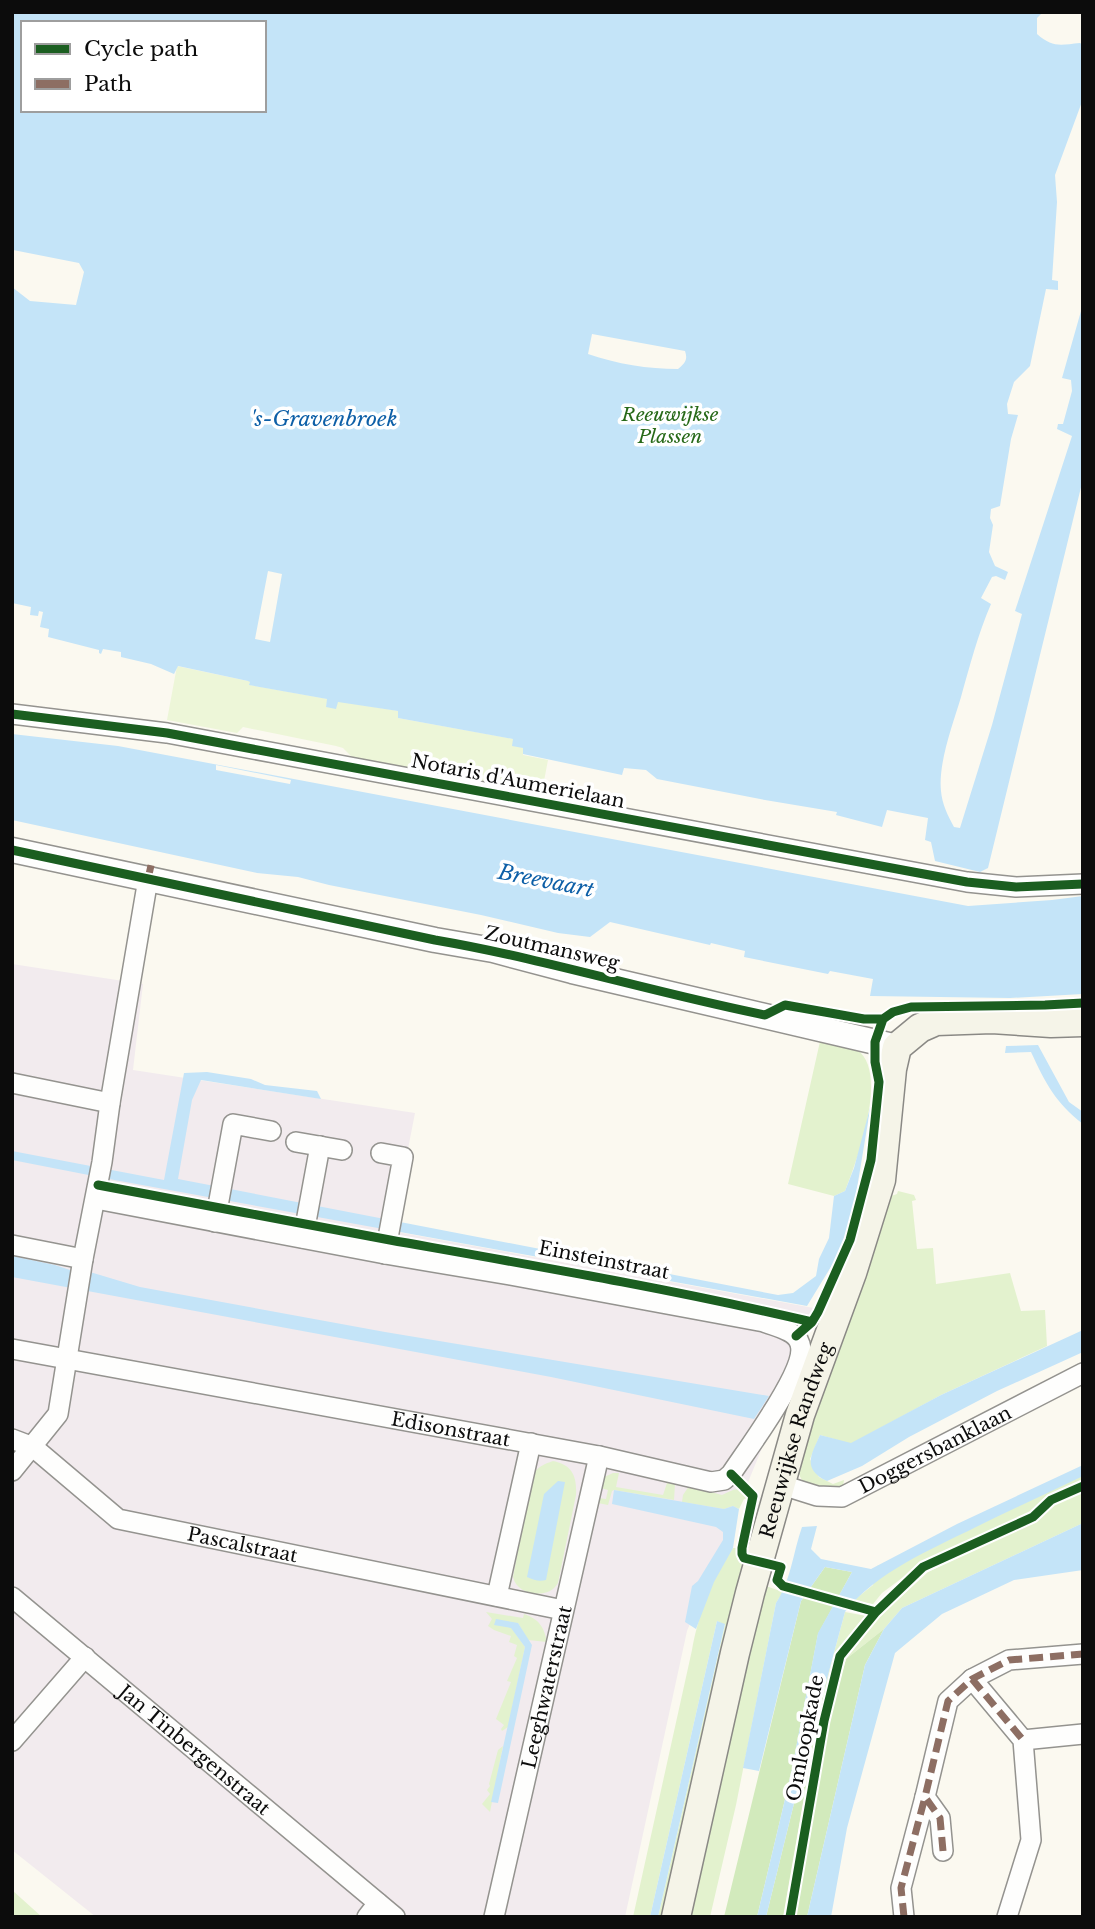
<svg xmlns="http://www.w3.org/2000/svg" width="1095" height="1929" font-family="'Libre Baskerville',serif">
	<rect width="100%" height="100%" fill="#fbf9f0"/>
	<path fill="#f2ebee" d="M12,964L143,984L133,1070L415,1113L392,1231L819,1309L687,1631L625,1917H96L12,1850Z"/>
	<path fill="#e3f2ce" d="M821,1037C832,1041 848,1044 857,1050C890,1072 856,1163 845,1191L834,1196L788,1184Z
		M898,1191L914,1195L916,1200L912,1201L917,1249L933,1248L936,1284L1010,1273L1021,1311L1045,1310L1047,1346L941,1395L851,1444L820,1435L810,1459L819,1477L833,1484L844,1480L843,1486C835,1491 809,1488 802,1480C799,1476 799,1472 798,1468L857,1296L886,1198L897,1194Z
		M553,1461C573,1465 577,1477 576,1495L558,1583C549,1600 517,1596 513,1577L532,1476C537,1467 544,1464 553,1461Z
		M613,1473H619L616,1487L663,1495L667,1483L675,1484L674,1500L614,1490L612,1491L608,1505L598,1503V1498L606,1499L608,1490L597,1487L602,1478Z
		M1083,1475V1483L1051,1496L1032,1513L922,1563L882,1593L873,1604L853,1601L873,1585L877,1566Z
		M689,1486L722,1495C732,1491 737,1485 747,1494L748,1498L744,1499L739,1509L733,1506L724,1509L682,1502L683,1495Z
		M1083,1492V1523L902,1608L884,1629L846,1659L881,1615L928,1572L1035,1520L1051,1504Z
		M733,1548H737C737,1557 739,1560 746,1565L668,1917H658L725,1625L717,1621L650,1917H633L692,1650C697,1620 713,1571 733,1548Z
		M766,1586L783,1592L776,1603L736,1805L710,1917H686L736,1690Z
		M486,1612L523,1618L524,1614C539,1619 544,1627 547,1642L528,1640L518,1623L511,1627L525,1647L508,1727L502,1731L501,1729L504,1725L496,1719L511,1682L507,1681L517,1658L514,1656L517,1645L509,1642L511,1636L494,1630L488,1626L492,1619Z
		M845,1612L866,1616L853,1630L837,1654L808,1774L802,1771Z
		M503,1746L490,1812L482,1804L490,1794L487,1790L490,1786L489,1784L498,1750Z
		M12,1890L42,1917H12Z"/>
	<path fill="#d2eabc" d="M825,1567L852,1572L818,1634L791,1774L757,1917H724L801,1601Z
		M884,1629L865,1665L807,1917H793L828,1723L846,1659Z
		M802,1771L808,1774L783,1917H766Z"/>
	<path fill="#edf6d8" d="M177,666L248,681H250V685L328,699L326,707L337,701L399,711L398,718L514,739L523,748V755L548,760L544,781L508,775L505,788L352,757L343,748L336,746L243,727L237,733L167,720Z"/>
	<path fill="#c4e4f8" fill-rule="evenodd" d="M12,12H1043L1037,18V34C1053,48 1060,45 1080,43L1083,45V99L1055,175L1057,202L1052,280L1058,281V290L1046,289L1030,366L1014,382L1007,404L1008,414L1018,415L1011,439L1000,506L991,509L990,518L993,525L989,552L995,566L1008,572L1005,580L996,576L992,577L981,598L991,604C978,634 970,665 961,697C953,724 938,763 941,791C942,804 948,816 954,827L960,828L992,725L1022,614L1015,611L1072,436L1057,429L1058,424H1063L1072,391L1071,380L1062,378L1083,304V479L988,868L980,872L935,861L931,842L925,840L928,818L887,810L882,827L836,815L837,812L765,800L657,779L646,770L624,768L622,775L523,754V748L512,746L513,739L398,718V711L338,702L336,709L326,707L327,699L249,685L250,682L248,681L178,666L174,674L151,664L121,657V652L103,649L101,654L99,653V650L48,637L49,629L40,627L43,612L39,611L38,616L30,615L31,607L12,603V287L30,301L76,305L84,272L79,263L13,250L12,252ZM23,23H264V110H23ZM592,334L685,351C688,360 685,363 678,369C648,369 617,364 588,354Z
		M12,734L118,746L968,906L1052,900L1083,896V994L1010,998L870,996L873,979L830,971L828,974L744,957L745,951L711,943L710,945L610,922L590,937L558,933L481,915L329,885L298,877L257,873L12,820Z
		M1038,1045L1069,1102L1083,1112V1124C1055,1102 1046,1084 1031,1052L1005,1053L1006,1046Z
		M207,1072L251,1079L265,1085L317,1091L321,1099L201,1080L192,1100L178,1179L778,1295L793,1293L816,1276L819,1259L829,1238L834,1196L845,1191L854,1168L871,1104L854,1206L840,1252L807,1306L109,1179L12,1160V1151L164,1180L184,1073Z
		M12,1256L55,1265L70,1270L90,1272L140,1287L385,1332L769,1396L754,1419L551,1377L12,1277Z
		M1083,1330V1352L997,1391L909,1437L862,1466L827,1481C802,1469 811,1455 820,1435L851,1443L941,1395Z
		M1083,1465V1476C1047,1493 1011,1510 976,1527C932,1549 876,1572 845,1612L802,1771L766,1917H757L791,1774L818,1633L852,1572L825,1567L801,1601L759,1771L743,1768L776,1603C791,1580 793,1553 802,1527L817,1526L811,1549L821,1559L871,1569L957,1524Z
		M558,1481L565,1482L546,1580C539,1582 534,1580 527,1577L544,1494Z
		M614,1490L724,1509L733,1506L739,1509L733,1548L714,1582L696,1629L685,1622L692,1586L698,1581L723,1540V1532L716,1527L612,1504Z
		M1083,1523V1570L1014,1580L942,1614L895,1653L847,1828L831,1917H807L865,1665L884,1629L902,1608Z
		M496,1619L518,1623L532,1645L498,1803L491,1802L525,1647L511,1628L494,1625Z
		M717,1621L725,1624L658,1917H650Z"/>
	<path fill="#fbf9f0" d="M268,571L282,574L270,642L255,639Z
		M216,765L291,780L290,784L216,770Z"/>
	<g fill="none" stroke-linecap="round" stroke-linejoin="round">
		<g stroke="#94938f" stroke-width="22">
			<g id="minor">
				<path d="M12,714L167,733L967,882L1016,887L1083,884"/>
				<path d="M12,1083L110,1103"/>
				<path d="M296,1142L342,1150"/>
				<path d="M381,1153L403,1157L385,1254"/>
				<path d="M215,1222L233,1124L271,1131"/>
				<path d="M303,1238L320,1146"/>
				<path d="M12,1245L83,1259"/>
				<path id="s1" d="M12,1349L599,1456L711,1482L724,1480L731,1474C746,1451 808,1369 800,1344C796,1330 776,1327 764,1322L510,1275L385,1254L96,1199"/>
				<path id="s2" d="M12,1439L33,1447L118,1519L563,1610"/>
				<path d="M12,1471L58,1414L83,1259L102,1162L110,1103L148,879"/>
				<path id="s3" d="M782,1485L817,1496L842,1497L1083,1373"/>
				<path d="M497,1596L531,1443"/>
				<path id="s4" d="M12,1597L395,1917"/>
				<path d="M972,1679L1023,1740L1031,1840L1007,1917"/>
				<path d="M1023,1740L1083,1734"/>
				<path d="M12,1741L85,1657"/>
				<path d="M943,1851L940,1818L925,1797L948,1701L972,1679L1009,1660L1083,1654"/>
				<path d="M367,1917L378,1903"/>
				<path id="s5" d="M494,1917L599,1456"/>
				<path d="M904,1917L901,1888L925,1797"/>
			</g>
		</g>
		<g stroke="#94938f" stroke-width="27">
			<path id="tertiary" d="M12,850L435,940L493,950L572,971L897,1047"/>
		</g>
		<g stroke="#8a8985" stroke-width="31">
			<g id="secondary">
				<path id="s6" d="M676,1917L735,1653L750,1593L800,1415L852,1273L881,1180L892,1069L897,1047L920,1028L936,1021L992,1019L1051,1023L1083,1022"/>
			</g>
		</g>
		<use href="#minor" stroke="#fefefd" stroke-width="19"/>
		<use href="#tertiary" stroke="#fefefd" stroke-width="24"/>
		<use href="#secondary" stroke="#f5f4e8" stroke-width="28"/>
		<path stroke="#8d6e63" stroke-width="7" stroke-dasharray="14 7" stroke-linecap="butt" d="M148,879L152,861
			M972,1679L1023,1740
			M943,1851L940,1818L925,1797L948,1701L972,1679L1009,1660L1083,1654
			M904,1917L901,1888L925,1797"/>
		<g stroke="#fff" stroke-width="13">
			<path id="cycleway" d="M12,714L167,733L967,882L1016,887L1083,884
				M12,850L435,940C546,959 655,993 765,1015L785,1005L864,1019H883L893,1012L911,1007L1045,1005L1083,1003
				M98,1185C195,1203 293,1222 390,1240C531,1265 672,1289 812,1322
				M796,1336L812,1322L818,1312L850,1240L871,1160L879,1082L875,1062V1042L883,1019
				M731,1474L753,1496L742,1548V1554L744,1558L781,1567L777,1580L783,1586L876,1612
				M790,1917L824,1721L840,1656L876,1612L923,1567L1033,1517L1051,1500L1083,1486"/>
		</g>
		<use href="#cycleway" stroke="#1b5e20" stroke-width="9"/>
	</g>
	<g text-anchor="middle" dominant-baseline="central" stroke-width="7" stroke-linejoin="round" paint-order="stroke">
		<g font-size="19" font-style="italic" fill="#276918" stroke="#fff">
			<text x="670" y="414">Reeuwijkse<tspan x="670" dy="22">Plassen</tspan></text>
		</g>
		<g font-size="19" fill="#0c0c0c" stroke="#fff">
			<text transform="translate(518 781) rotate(11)">Notaris d'Aumerielaan</text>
			<text transform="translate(552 948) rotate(13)">Zoutmansweg</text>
			<text transform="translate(604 1260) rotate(11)">Einsteinstraat</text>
			<text stroke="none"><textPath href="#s1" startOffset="446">Edisonstraat</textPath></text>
			<text stroke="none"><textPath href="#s6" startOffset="492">Reeuwijkse Randweg</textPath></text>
			<text stroke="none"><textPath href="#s3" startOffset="166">Doggersbanklaan</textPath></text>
			<text stroke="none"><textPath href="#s2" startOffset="261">Pascalstraat</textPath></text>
			<text stroke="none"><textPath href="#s5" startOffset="236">Leeghwaterstraat</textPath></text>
			<text transform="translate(805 1738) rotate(-79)">Omloopkade</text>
			<text stroke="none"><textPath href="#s4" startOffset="238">Jan Tinbergenstraat</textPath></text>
		</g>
		<g font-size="21" font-style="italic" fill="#0d5fa7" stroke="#fff">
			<text x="324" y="419">'s-Gravenbroek</text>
			<text transform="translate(546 881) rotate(11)">Breevaart</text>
		</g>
	</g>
	<rect width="1095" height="1929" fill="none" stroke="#0c0c0c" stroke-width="28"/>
	<rect x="21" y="21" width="245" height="91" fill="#ffffff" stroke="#9e9e9e" stroke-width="2"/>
	<rect x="35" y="44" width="35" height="10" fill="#1b5e20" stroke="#9e9e9e" stroke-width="2"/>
	<text x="84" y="56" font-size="21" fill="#0c0c0c">Cycle path</text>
	<rect x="35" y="79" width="35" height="10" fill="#8d6e63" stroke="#9e9e9e" stroke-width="2"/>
	<text x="84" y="91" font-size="21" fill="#0c0c0c">Path</text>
</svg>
